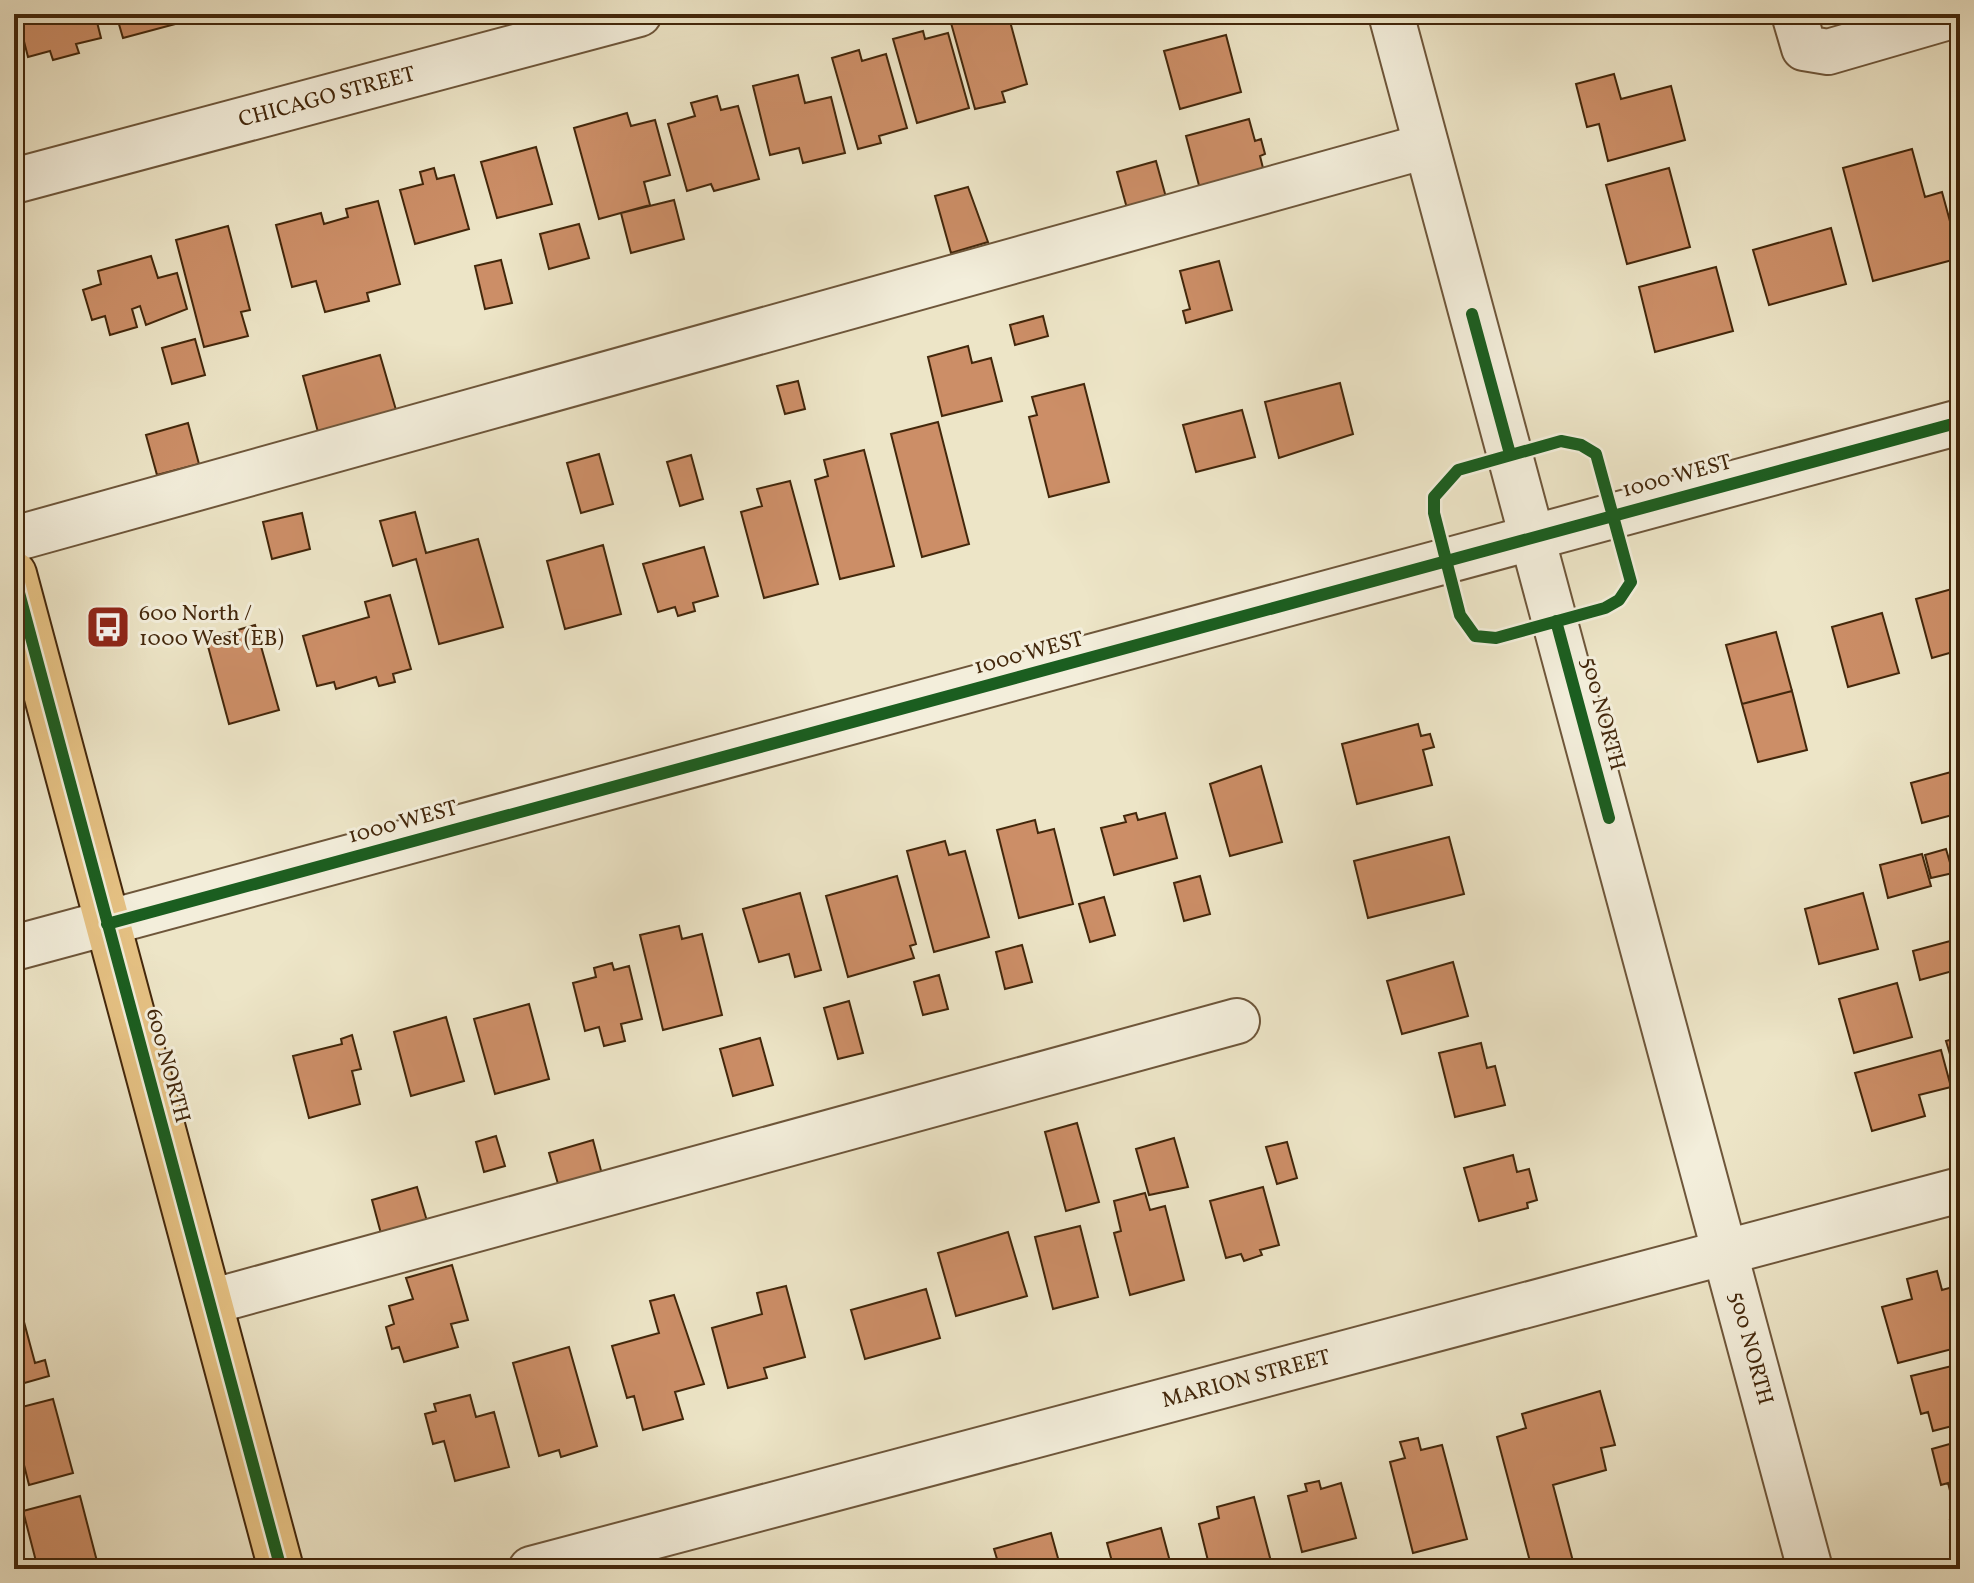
<svg xmlns="http://www.w3.org/2000/svg" width="1974" height="1583" font-family="Vollkorn,serif">
	<rect width="100%" height="100%" fill="#ede5c7"/>
	<filter id="stains"><feTurbulence type="fractalNoise" baseFrequency=".0025" numOctaves="4"/><feColorMatrix values="0 0 0 0 .2 0 0 0 0 .09 0 0 0 0 .02 0 0 0 .5 -.17"/></filter>
	<radialGradient id="worn" r=".72"><stop offset=".6" stop-color="#630" stop-opacity="0"/><stop offset="1" stop-color="#630" stop-opacity=".3"/></radialGradient>
	<path fill="#cc8e67" stroke="#43270b" stroke-width="2" d="M17,14H95L101,38L76,44L79,53L53,60L50,51L28,57Z
		M116,14H193L194,19L123,38Z
		M982,14H1008L1027,84L1002,92L1005,102L975,109L951,23Z
		M923,31L925,39L948,33L969,108L917,123L893,39Z
		M1226,35L1241,92L1180,109L1164,51Z
		M859,50L862,61L886,54L907,128L879,136L881,143L858,149L832,58Z
		M1614,74L1621,99L1671,86L1685,140L1608,161L1599,124L1587,127L1576,84Z
		M798,75L805,103L831,97L845,153L803,163L799,148L770,155L753,86Z
		M717,96L721,110L738,106L759,179L714,191L711,184L687,191L668,124L695,116L691,103Z
		M627,113L631,126L655,120L670,175L644,182L650,205L599,219L574,128Z
		M1249,119L1255,141L1261,139L1265,154L1260,156L1265,176L1201,193L1186,136Z
		M536,147L552,204L497,218L481,162Z
		M1912,149L1925,197L1942,192L1960,258L1873,281L1843,168Z
		M1156,161L1167,201L1128,212L1117,172Z
		M434,168L437,179L454,175L469,229L415,244L400,190L423,184L420,172Z
		M1669,168L1690,247L1627,264L1606,185Z
		M968,187L988,242L951,253L935,196Z
		M674,200L684,239L631,253L621,213Z
		M378,201L400,284L367,293L369,301L325,312L316,281L292,287L276,225L321,213L324,224L348,217L346,209Z
		M579,224L589,258L549,269L540,234Z
		M228,226L250,310L241,312L248,336L204,347L176,240Z
		M1831,228L1846,284L1769,305L1753,250Z
		M151,256L158,278L177,273L187,309L146,325L140,306L132,309L137,327L110,335L105,316L92,320L83,290L101,284L98,271Z
		M501,260L512,303L485,309L475,266Z
		M1219,261L1232,310L1186,323L1183,311L1190,309L1180,271Z
		M1716,267L1733,331L1655,352L1639,287Z
		M1043,316L1048,336L1015,345L1010,325Z
		M195,339L205,375L172,384L162,348Z
		M968,346L972,363L991,358L1002,401L942,416L928,357Z
		M380,355L396,410L318,432L303,376Z
		M798,381L805,409L785,414L777,386Z
		M1340,383L1353,434L1279,458L1265,402Z
		M1084,384L1109,482L1049,497L1029,417L1037,415L1032,397Z
		M1242,410L1255,457L1196,472L1183,425Z
		M938,422L969,544L922,557L891,434Z
		M188,423L199,464L157,475L146,435Z
		M864,450L894,566L840,579L815,480L828,476L824,460Z
		M599,454L613,504L581,513L567,463Z
		M691,455L703,499L680,506L667,462Z
		M790,481L818,584L764,598L741,512L762,506L757,489Z
		M415,512L426,553L478,539L503,627L439,644L416,559L393,566L380,521Z
		M302,513L310,549L272,559L263,522Z
		M603,545L621,614L565,629L547,561Z
		M704,547L718,596L693,603L695,611L678,616L675,607L658,612L643,564Z
		M1960,580V650L1932,658L1916,599L1952,589L1951,583Z
		M390,595L411,669L393,674L395,682L379,686L376,677L336,689L334,682L317,686L303,636L369,617L365,602Z
		M1882,613L1899,673L1848,687L1832,627Z
		M255,625L279,710L229,724L206,639Z
		M1776,632L1792,691L1742,704L1726,645Z
		M1792,691L1807,750L1758,762L1742,704Z
		M1418,724L1421,736L1430,734L1434,747L1423,750L1432,785L1357,804L1342,744Z
		M1261,766L1282,842L1230,856L1210,784Z
		M1951,772L1960,813L1922,823L1911,783Z
		M1136,813L1138,820L1165,813L1177,858L1114,875L1101,828L1126,822L1124,816Z
		M1035,820L1038,833L1054,829L1073,904L1019,918L997,830Z
		M1449,837L1464,894L1368,918L1354,861Z
		M945,841L949,855L965,851L989,937L934,952L907,851Z
		M1946,849L1953,873L1931,878L1925,855Z
		M1922,854L1931,886L1888,898L1880,865Z
		M897,876L916,944L910,946L914,958L848,977L826,896Z
		M1200,876L1210,914L1184,921L1174,883Z
		M800,893L821,970L795,977L789,954L759,962L743,909Z
		M1863,893L1878,949L1819,964L1805,909Z
		M1104,897L1115,935L1090,942L1079,904Z
		M679,926L682,939L702,934L722,1015L663,1030L640,935Z
		M1954,940L1955,945L1960,943V969L1920,980L1913,951Z
		M1022,945L1032,982L1005,989L996,952Z
		M1453,962L1468,1016L1402,1034L1387,981Z
		M612,963L614,970L629,966L642,1019L621,1024L625,1041L604,1046L599,1027L585,1031L573,983L596,977L594,968Z
		M939,975L948,1009L923,1015L914,982Z
		M1897,983L1912,1037L1854,1053L1839,999Z
		M849,1001L863,1053L838,1059L824,1008Z
		M529,1004L549,1079L495,1094L474,1019Z
		M446,1017L464,1081L411,1096L394,1032Z
		M352,1035L361,1069L352,1071L360,1104L309,1118L293,1056L342,1044L341,1039Z
		M1960,1037V1077L1957,1078L1946,1041Z
		M760,1038L773,1085L733,1096L720,1049Z
		M1481,1043L1487,1068L1495,1066L1505,1105L1455,1117L1439,1053Z
		M1941,1050L1951,1087L1919,1095L1925,1116L1872,1131L1855,1073Z
		M1077,1123L1099,1202L1066,1211L1045,1132Z
		M496,1136L505,1166L484,1172L476,1142Z
		M1174,1138L1188,1187L1149,1195L1136,1149Z
		M593,1140L604,1182L561,1194L549,1153Z
		M1287,1142L1297,1178L1277,1184L1266,1147Z
		M1513,1155L1517,1172L1529,1169L1537,1200L1527,1203L1528,1208L1479,1221L1464,1168Z
		M417,1187L429,1228L383,1241L372,1200Z
		M1263,1187L1279,1245L1260,1250L1262,1255L1244,1261L1241,1254L1226,1258L1210,1201Z
		M1145,1193L1150,1210L1165,1206L1184,1280L1130,1295L1114,1233L1121,1231L1114,1201Z
		M1080,1226L1098,1297L1053,1309L1035,1237Z
		M1008,1232L1027,1296L956,1316L938,1253Z
		M452,1265L468,1320L451,1324L458,1347L404,1362L399,1347L392,1349L386,1327L394,1324L389,1306L413,1299L406,1278Z
		M1937,1271L1942,1290L1960,1285V1347L1898,1363L1882,1307L1912,1299L1907,1279Z
		M786,1286L805,1357L764,1368L767,1378L728,1388L712,1328L762,1314L757,1293Z
		M926,1289L940,1338L865,1359L851,1310Z
		M674,1295L704,1384L675,1392L683,1419L643,1430L634,1396L627,1398L612,1346L659,1333L650,1301Z
		M20,1307L35,1363L45,1360L49,1376L14,1386V1308Z
		M569,1347L597,1446L561,1457L559,1450L539,1456L513,1363Z
		M1960,1364V1424L1933,1431L1928,1412L1921,1414L1911,1376Z
		M1600,1391L1615,1445L1601,1448L1606,1470L1553,1485L1575,1569H1532L1497,1437L1526,1428L1522,1414Z
		M470,1395L476,1417L494,1412L509,1467L455,1481L444,1441L433,1444L425,1414L436,1411L434,1404Z
		M53,1399L73,1473L29,1485L24,1465L14,1468V1409Z
		M1418,1438L1421,1450L1442,1445L1467,1539L1413,1553L1390,1462L1405,1458L1400,1442Z
		M1960,1441V1500L1953,1502L1948,1483L1941,1485L1932,1449Z
		M1319,1481L1321,1489L1341,1483L1356,1538L1302,1552L1288,1496L1307,1491L1305,1484Z
		M80,1496L99,1569H38L23,1511Z
		M1254,1497L1273,1569H1210L1199,1524L1219,1518L1217,1507Z
		M1960,1517V1555L1950,1520Z
		M1161,1528L1172,1569H1114L1107,1543Z
		M1051,1533L1061,1569H1000L994,1549Z"/>
	<g fill="none" stroke-linecap="round" stroke-linejoin="round">
		<g stroke="#6e563a" stroke-width="48">
			<g id="minor">
				<path id="s1" d="M1391,14L1810,1569"/>
				<path d="M1794,14L1804,48L1828,52L1959,14"/>
				<path id="s2" d="M14,181L639,14"/>
				<path d="M14,539L1426,146"/>
				<path d="M14,948L1960,422"/>
				<path d="M210,1302L1237,1021"/>
				<path id="s3" d="M531,1569L1960,1190"/>
			</g>
		</g>
		<g stroke="#43270b" stroke-width="48">
			<path id="major" d="M14,574L281,1569"/>
		</g>
		<use href="#minor" stroke="#f3eedb" stroke-width="44"/>
		<use href="#major" stroke="#e6c284" stroke-width="44"/>
		<g stroke="#f3eedb" stroke-width="17">
			<path id="cycleway" d="M1472,314L1510,454
				M1561,441L1581,445L1596,454L1631,582L1619,600L1605,608L1496,638L1475,636L1460,615L1434,513V497L1458,470Z
				M14,574L281,1569
				M1556,621L1609,818
				M107,924L1960,422"/>
		</g>
		<use href="#cycleway" stroke="#1b5e20" stroke-width="12"/>
	</g>
	<defs>
		<g id="bus-square" transform="scale(2.3)"><rect x="-9" y="-9" width="18" height="18" rx="4" fill="#8f2418" stroke="#f3eedb"/><path d="M-5-6H5V4H4V6H2V4H-2V6H-4V4H-5ZM-3.5-4V0h7V-4ZM-3.5 1.2v1.5H-2V1.2ZM2 1.2v1.5H3.5V1.2Z" fill="#fff"/></g>
	</defs>
	<g fill-rule="evenodd">
		<use href="#bus-square" x="108" y="627"/>
	</g>
	<g text-anchor="middle" dominant-baseline="central" stroke-width="6" stroke-linejoin="round" paint-order="stroke">
		<g font-size="22" fill="#43270b" stroke="#f3eedb">
			<text stroke="none"><textPath href="#s2" startOffset="324">CHICAGO STREET</textPath></text>
			<text transform="translate(1677 477) rotate(-15)">1000 WEST</text>
			<text transform="translate(1029 654) rotate(-15)">1000 WEST</text>
			<text transform="translate(1602 714) rotate(75)">500 NORTH</text>
			<text transform="translate(403 823) rotate(-15)">1000 WEST</text>
			<text transform="translate(167 1066) rotate(75)">600 NORTH</text>
			<text stroke="none"><textPath href="#s1" startOffset="1382">500 NORTH</textPath></text>
			<text stroke="none"><textPath href="#s3" startOffset="740">MARION STREET</textPath></text>
		</g>
		<g font-size="22" fill="#43270b" stroke="#f3eedb" text-anchor="start">
			<text x="139" y="614">600 North /<tspan x="139" dy="25">1000 West (EB)</tspan></text>
		</g>
	</g>
	<rect width="1974" height="1583" fill="none" stroke="#ede5c7" stroke-width="48"/>
	<rect x="16" y="16" width="1942" height="1551" fill="none" stroke="#43270b" stroke-width="4"/>
	<rect x="24" y="24" width="1926" height="1535" fill="none" stroke="#43270b" stroke-width="2"/>
	<rect width="100%" height="100%" filter="url(#stains)"/>
	<rect width="100%" height="100%" fill="url(#worn)"/>
</svg>
